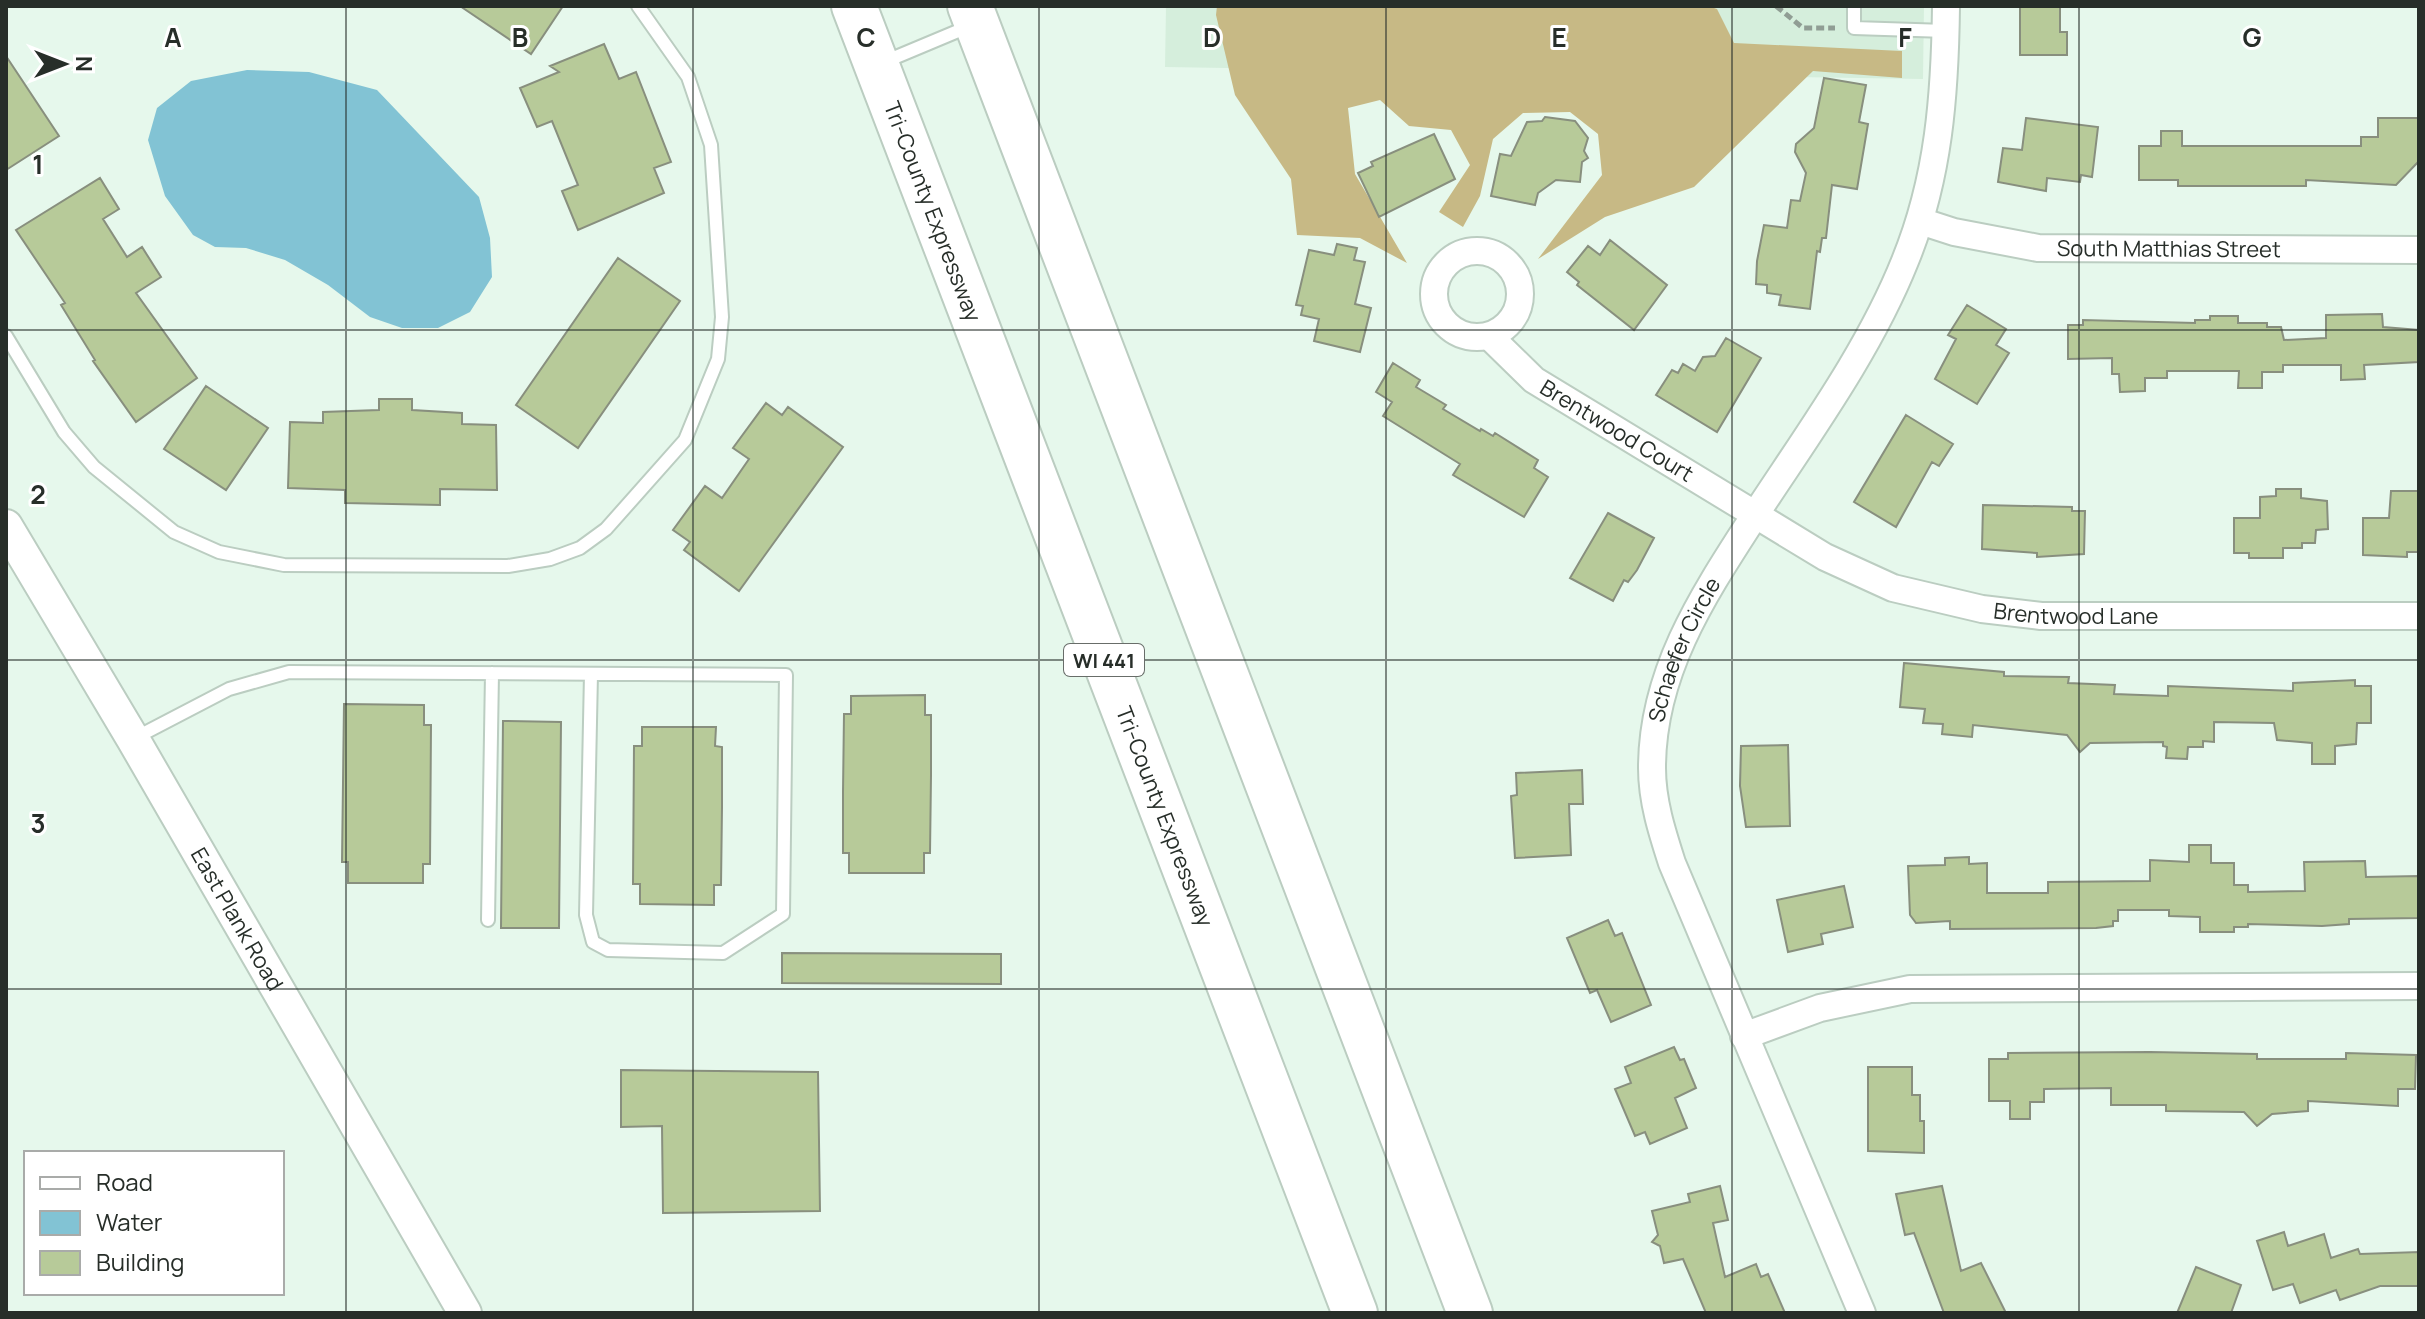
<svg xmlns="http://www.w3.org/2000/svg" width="2425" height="1319" font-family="Manrope,sans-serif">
	<rect width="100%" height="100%" fill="#e6f8ec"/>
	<path fill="#d5eedc" d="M1166,6H1924L1923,79L1165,67Z"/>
	<path fill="#c7b985" d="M1217,6H1708L1717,9L1734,43L1902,51V78L1813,71L1694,187L1605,217L1538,259L1602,175L1598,134L1570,112L1523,113L1493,139L1480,196L1463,227L1439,212L1470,165L1451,130L1409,126L1380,100L1348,108L1355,174L1407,263L1360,238L1297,235L1291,179L1235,95L1216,15Z"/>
	<path fill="#82c3d4" d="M247,70L309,72L377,90L479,197L490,238L492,277L470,312L438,328H402L370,317L328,285L285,260L246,248L215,247L193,235L165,196L148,140L157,108L191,81Z"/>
	<path fill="#b7ca99" stroke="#888f7e" stroke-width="2" d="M460,6H563L531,54Z
		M2020,6H2060V32H2067V55H2020Z
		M604,44L619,79L636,72L671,162L654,168L664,193L578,230L562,191L578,185L552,121L537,127L520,88L559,72L550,66Z
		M6,56L59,136L6,170Z
		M1824,78L1866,85L1859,122L1868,124L1857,189L1832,185L1826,238H1822L1820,252L1817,251L1810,309L1779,305L1781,295L1767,293V285L1756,284L1757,261L1764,225L1787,228L1791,200L1800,201L1806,173L1795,152L1796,144L1814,128Z
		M1545,117L1575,121L1588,138L1584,151L1588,158L1582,162L1580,182L1556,180L1538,193L1535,205L1491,196L1500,154L1511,156L1527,122L1542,121Z
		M2026,118L2098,127L2092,177L2081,175L2080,182L2047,178L2046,191L1998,182L2003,148L2022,150Z
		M2378,118H2419V161L2396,185L2306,180V186H2178V180H2139V146H2161V131H2182V146H2361V137H2378Z
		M1434,134L1455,179L1379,217L1358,173L1373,166L1371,162Z
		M100,178L119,209L103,219L127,257L142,247L161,277L136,293L197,378L136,422L93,361L95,360L61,305L65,303L16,230Z
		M1610,240L1667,285L1634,330L1577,285L1579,282L1567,272L1588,246L1600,255Z
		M1337,244L1357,248L1354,260L1365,262L1355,304L1371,308L1360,352L1314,341L1319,319L1301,315L1303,306L1296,305L1309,250L1334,255Z
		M618,258L680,301L578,448L516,405Z
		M1967,305L2006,329L1996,345L2009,353L1977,404L1935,379L1956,339L1948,335Z
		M2382,314L2383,327L2419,330V362L2364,365L2365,379L2341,380V365H2283V372H2262V388H2238L2239,371H2167V378H2145V391L2120,392L2119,374H2112V358L2068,359V325H2083V320L2195,323V320H2210V316H2238V323H2267V327H2281L2284,340L2326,338V315Z
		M1726,338L1761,358L1717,432L1656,395L1672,370L1678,373L1683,364L1695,371L1703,357L1715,356Z
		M1393,363L1420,380L1416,387L1446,405L1443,409L1480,431L1481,429L1493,436L1495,433L1538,460L1534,468L1548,477L1524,517L1453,475L1460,464L1383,416L1392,402L1376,392Z
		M206,386L268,428L226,490L164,449Z
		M379,399H412V410L462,413V424L496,425L497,490L440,489V505L345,503V490L288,488L290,422L323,423V412L379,410Z
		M766,403L782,415L788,407L843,447L739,591L684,550L690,542L673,530L705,486L722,498L749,459L733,448Z
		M1906,415L1953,444L1939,466L1932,462L1896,527L1854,502Z
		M2276,489H2301V498L2327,501L2328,529L2316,530L2315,543H2302V548H2283V558H2249V553H2234V518H2260V497L2276,496Z
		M2391,491H2419V552H2407V557L2363,555V518H2389Z
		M1983,505L2072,507V511H2085L2084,554L2037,557V553L1982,549Z
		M1608,513L1654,538L1637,570L1628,582L1624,580L1613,601L1570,578Z
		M1904,663L2004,672V676L2069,677L2068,683L2115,685L2114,694L2168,696V686L2293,691V683L2355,680V686H2371V723H2357L2356,744L2335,746V764H2312V743L2277,740L2274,723L2214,722V742L2203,741V747H2188L2187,759L2166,758L2167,747L2163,746V742L2090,743L2080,752L2067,735L1973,725L1972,737L1942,734L1943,724L1923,723L1925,709L1900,707Z
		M925,695V715H931V775L930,853H924V873H849V853H843V792L844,714H851V696Z
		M344,704L424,705V725H431L430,864H423V883H348V862H342Z
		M503,721L561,722L559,928H501Z
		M642,727H716L715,746L722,747V807L721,885H714V905L640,904V884H633L634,746H642Z
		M1788,745L1790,826L1746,827L1740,786L1741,746Z
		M1582,770L1583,804H1569L1571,855L1515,858L1511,796L1517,795L1516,773Z
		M2189,845H2211V863H2234V885H2248V892L2305,891L2304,862L2365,861L2366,877L2419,876V918L2349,919V924L2322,926L2248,924V927H2234V932H2200V917L2169,916V910H2118V921H2113V926L2096,928L1950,929V921L1916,923L1910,915L1908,866L1945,865V858L1969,857V864L1987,863V893H2048V882L2150,881V860L2189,862Z
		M1844,886L1853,927L1821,934L1823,944L1788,952L1777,900Z
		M1608,920L1615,936L1622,933L1651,1005L1611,1022L1597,990L1590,993L1567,938Z
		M782,953L1001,954V984L782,983Z
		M1674,1047L1680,1060L1684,1059L1696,1088L1675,1098L1687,1128L1650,1144L1645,1132L1635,1136L1615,1089L1631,1083L1625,1067Z
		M2150,1052L2257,1054V1059H2346V1053L2416,1055L2415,1089H2398V1106L2308,1101V1111L2272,1114L2257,1126L2244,1112L2166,1111V1105H2111V1088L2044,1089V1102H2030V1119H2010V1101H1989V1059H2008V1053Z
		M1868,1067H1912V1095H1920V1121H1924V1153L1868,1151Z
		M621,1070L818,1072L820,1211L663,1213L662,1126L621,1127Z
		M1720,1186L1728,1220L1713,1223L1725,1277L1756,1264L1761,1277L1768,1274L1785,1313H1706L1683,1259L1664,1263L1660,1246L1652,1242L1658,1235L1652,1211L1690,1202L1688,1194Z
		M1942,1186L1961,1271L1981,1263L2006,1313H1944L1914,1233L1905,1235L1896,1194Z
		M2284,1232L2288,1246L2324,1234L2331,1258L2358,1249L2360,1254L2419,1252V1286H2380L2340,1300L2336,1290L2300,1303L2293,1284L2273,1290L2257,1241Z
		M2196,1267L2241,1285L2231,1313H2177Z"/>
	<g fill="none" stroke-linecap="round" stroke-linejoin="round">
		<g stroke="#bbcdc1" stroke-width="16">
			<path id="service" d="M1854,6V28L1946,31
				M884,62L970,26
				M6,336L64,432L94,467L174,532L219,552L284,565L508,566L550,559L580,548L606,529L685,440L718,359L722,317L711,145L688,77L638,6
				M133,739L229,689L289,672L786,675L783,914L723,953L608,950L593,942L586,915L591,674
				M488,920L492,673"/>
		</g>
		<g stroke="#bbcdc1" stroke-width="30">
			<g id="minor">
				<path id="s1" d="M1920,221L1954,232L2038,248L2419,250"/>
				<circle cx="1477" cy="294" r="43"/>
				<path id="s2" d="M1489,336L1534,380L1825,557L1893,588L1982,609L2041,616H2419"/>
				<path d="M1744,1036L1820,1008L1910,989L2419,986"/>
				<path id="s3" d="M1862,1313L1672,863C1662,832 1652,801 1652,768C1652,671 1704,594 1755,515C1808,434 1869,351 1905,261C1939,178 1945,94 1946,6"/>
			</g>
		</g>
		<g stroke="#bbcdc1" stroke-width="36">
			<g id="tertiary">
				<path id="s4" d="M6,526L133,739L465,1313"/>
			</g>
		</g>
		<g stroke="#bbcdc1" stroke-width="48">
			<g id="motorway">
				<path id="s5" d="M854,6L1355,1313"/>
				<path d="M970,6L1470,1313"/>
			</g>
		</g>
		<path stroke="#909d94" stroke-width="5" stroke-dasharray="8 4" stroke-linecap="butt" d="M1776,6L1803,28H1835"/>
		<use href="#service" stroke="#fff" stroke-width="12"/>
		<use href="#minor" stroke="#fff" stroke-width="26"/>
		<use href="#tertiary" stroke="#fff" stroke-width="32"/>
		<use href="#motorway" stroke="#fff" stroke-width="44"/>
	</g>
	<path fill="none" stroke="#272e29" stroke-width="2" stroke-opacity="0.55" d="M346,6V1313M693,6V1313M1039,6V1313M1386,6V1313M1732,6V1313M2079,6V1313M6,330H2419M6,660H2419M6,989H2419"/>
	<g text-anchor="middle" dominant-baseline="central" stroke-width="6" stroke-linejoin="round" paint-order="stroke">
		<rect fill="#fff" stroke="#686d69" stroke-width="2" x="1064" y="644" width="80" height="32" rx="6"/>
		<g font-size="20" font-weight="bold" fill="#272e29">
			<text x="1104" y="660">WI 441</text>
		</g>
		<g font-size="22" fill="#272e29" stroke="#fff">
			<text stroke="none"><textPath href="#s5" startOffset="220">Tri-County Expressway</textPath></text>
			<text stroke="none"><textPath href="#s1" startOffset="252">South Matthias Street</textPath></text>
			<text stroke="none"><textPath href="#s2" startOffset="160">Brentwood Court</textPath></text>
			<text stroke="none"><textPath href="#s2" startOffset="664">Brentwood Lane</textPath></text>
			<text stroke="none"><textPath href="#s3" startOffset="710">Schaefer Circle</textPath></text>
			<text stroke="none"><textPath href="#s5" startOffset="868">Tri-County Expressway</textPath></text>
			<text stroke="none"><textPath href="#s4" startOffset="456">East Plank Road</textPath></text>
		</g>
	</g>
	<g font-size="26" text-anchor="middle" font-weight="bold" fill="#272e29" stroke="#fff" stroke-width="6" stroke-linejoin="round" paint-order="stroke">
		<text x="173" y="47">A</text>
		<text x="520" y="47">B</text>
		<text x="866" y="47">C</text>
		<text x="1212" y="47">D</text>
		<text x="1559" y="47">E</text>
		<text x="1905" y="47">F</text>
		<text x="2252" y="47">G</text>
		<text x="38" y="174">1</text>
		<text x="38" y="504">2</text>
		<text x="38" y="833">3</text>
	</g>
	<rect width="2425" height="1319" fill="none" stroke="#272e29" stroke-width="16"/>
	<rect x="24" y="1151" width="260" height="144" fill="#ffffff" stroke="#a9aba9" stroke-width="2"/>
	<rect x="40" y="1177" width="40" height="12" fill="#ffffff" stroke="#a9aba9" stroke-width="2"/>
	<text x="96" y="1191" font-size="24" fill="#272e29">Road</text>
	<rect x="40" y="1211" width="40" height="24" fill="#82c3d4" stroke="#a9aba9" stroke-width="2"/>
	<text x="96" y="1231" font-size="24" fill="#272e29">Water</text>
	<rect x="40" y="1251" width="40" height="24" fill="#b7ca99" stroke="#a9aba9" stroke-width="2"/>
	<text x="96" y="1271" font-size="24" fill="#272e29">Building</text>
	<g transform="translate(64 64) rotate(90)" stroke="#ffffff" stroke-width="6" paint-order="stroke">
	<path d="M0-6L14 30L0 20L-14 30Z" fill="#272e29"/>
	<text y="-12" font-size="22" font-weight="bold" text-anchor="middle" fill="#272e29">N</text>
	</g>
</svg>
